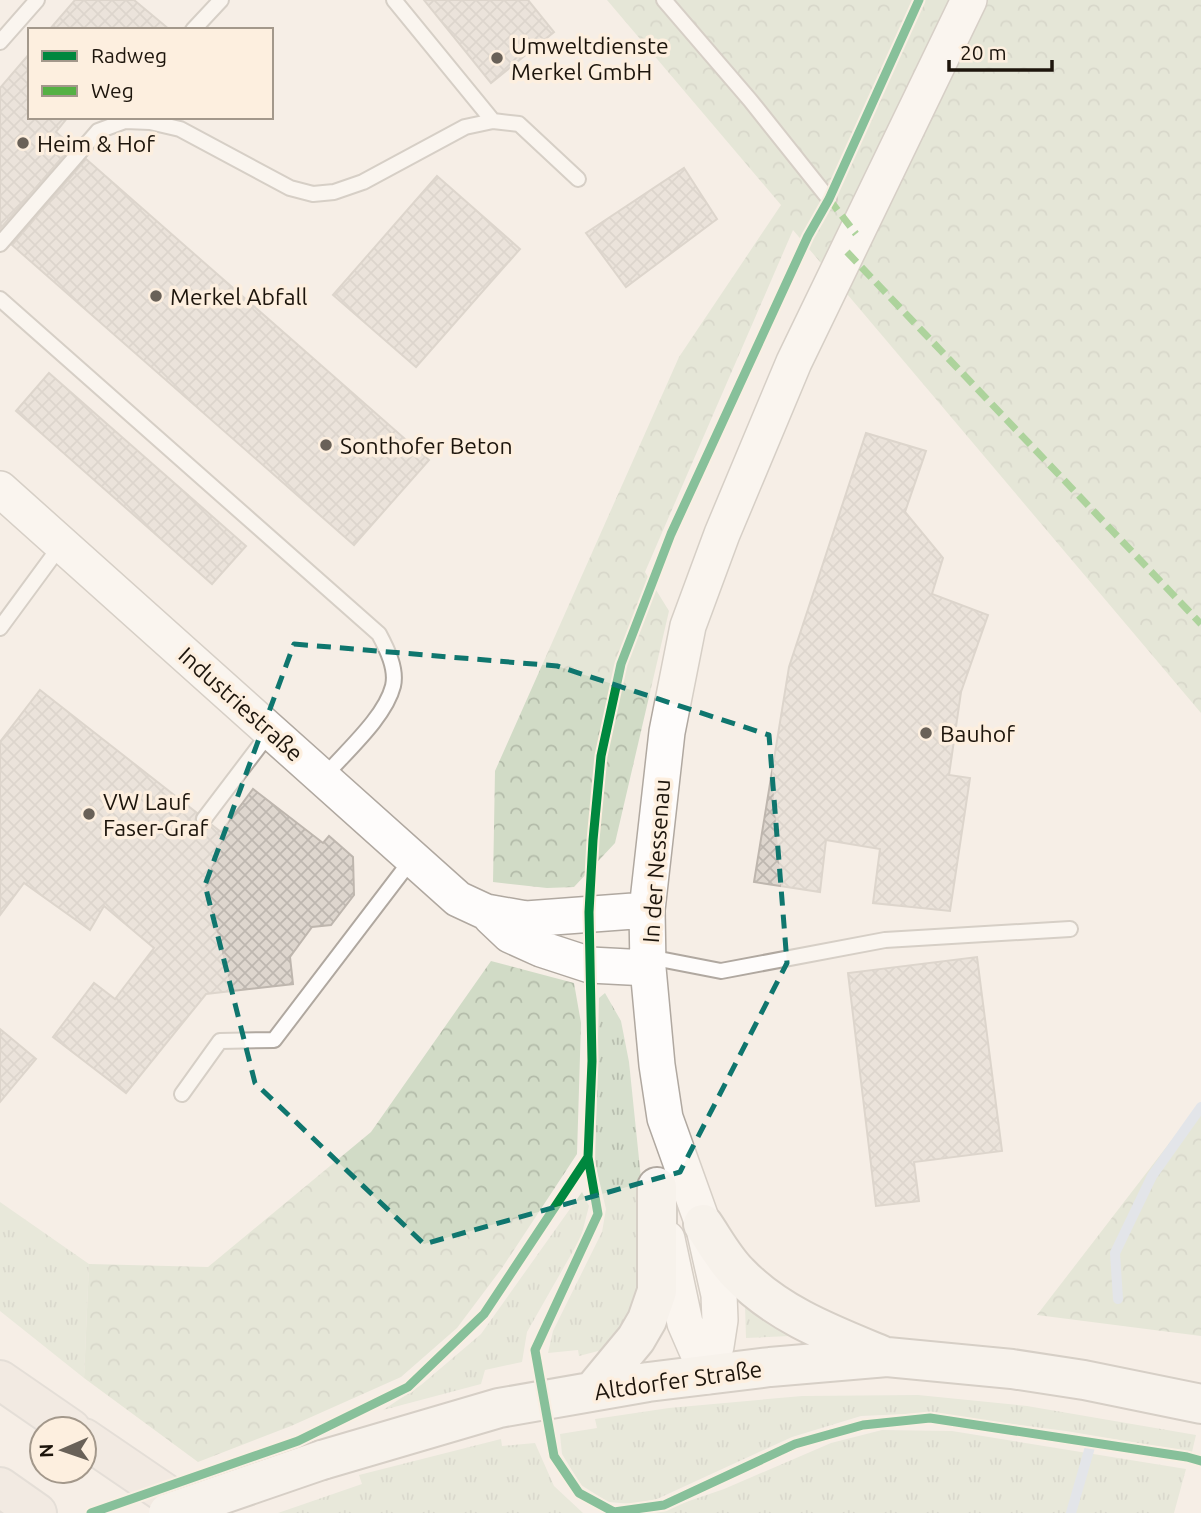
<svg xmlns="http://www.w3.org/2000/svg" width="1201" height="1513" font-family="Ubuntu,sans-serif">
	<defs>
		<pattern id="grass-tufts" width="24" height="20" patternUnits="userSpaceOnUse" patternTransform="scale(1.75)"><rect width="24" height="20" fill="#d7dfcd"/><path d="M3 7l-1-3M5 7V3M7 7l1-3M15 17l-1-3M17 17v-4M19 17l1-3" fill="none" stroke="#b8beaf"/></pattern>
		<pattern id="forest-crowns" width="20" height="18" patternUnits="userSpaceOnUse" patternTransform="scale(1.75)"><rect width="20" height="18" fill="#d1dbc6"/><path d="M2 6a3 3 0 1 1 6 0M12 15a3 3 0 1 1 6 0" fill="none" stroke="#b3bba9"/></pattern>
		<pattern id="building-cross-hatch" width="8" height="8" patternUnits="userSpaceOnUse" patternTransform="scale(1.75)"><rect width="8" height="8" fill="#ded6ce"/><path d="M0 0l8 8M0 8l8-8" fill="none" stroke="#beb7b0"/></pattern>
	</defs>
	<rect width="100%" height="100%" fill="#f6eee6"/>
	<path fill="url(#grass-tufts)" d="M605,993L621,1021L629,1062L648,1246L641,1292L624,1333L602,1350L579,1356L578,1350L548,1353L553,1331L602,1232L606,1209L595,1163L599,998Z
		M582,1192L589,1206L581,1237L527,1332L522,1362L485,1370L481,1384L383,1410L421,1385L481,1334Z
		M0,1202L89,1264L84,1378L0,1311Z
		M745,1305L790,1336L746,1338Z
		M918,1395L1027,1406L1196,1435L1192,1452L1066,1431L928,1413L861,1416L792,1437L657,1499L633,1504L608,1502L581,1485L562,1454L560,1434L597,1428L595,1419L669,1408L802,1396Z
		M882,1430L952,1431L1186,1469L1174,1513H654L724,1489L831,1443Z
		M501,1439L502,1446L535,1443L554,1486L583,1513H278L362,1484L359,1475Z"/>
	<path fill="url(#forest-crowns)" d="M607,0H1201V713L793,230L645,572L669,611L615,843L574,887L547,888L493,882L495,771L679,357L781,205Z
		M491,961L574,983L581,1023L577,1154L502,1268L457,1328L401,1377L291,1426L198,1462L84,1378L89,1264L208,1267L371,1132Z
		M1201,1102V1336L1037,1315Z"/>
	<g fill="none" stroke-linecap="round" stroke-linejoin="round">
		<path stroke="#ccdaee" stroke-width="10" d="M1118,1299L1115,1253L1152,1176L1201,1107
			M1071,1513L1090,1447"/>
	</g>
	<path fill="url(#building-cross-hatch)" stroke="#beb6ae" stroke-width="2" d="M75,0H134L170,30H49Z
		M424,0H528L554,32L491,83Z
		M30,53V117H68L56,132L72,146L0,229V88Z
		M86,159L429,460L354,545L12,245Z
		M684,168L717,219L626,287L586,233Z
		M437,176L520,249L416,367L333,295Z
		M49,373L246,546L212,584L16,411Z
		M866,433L926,451L905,512L943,558L932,594L988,615L961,692L949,775L970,778L950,911L873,903L880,849L826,840L820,892L754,882L789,667Z
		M40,690L197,813L195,822L199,827L207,828L212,825L221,832L253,789L323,843L329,836L353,857L354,895L331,925L312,927L290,957L293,984L206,994L126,1093L53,1037L94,983L115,999L154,948L104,906L90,930L24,883L0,915V742Z
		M977,957L1002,1151L914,1162L919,1201L876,1206L848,973Z
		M0,1029L36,1059L0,1102Z"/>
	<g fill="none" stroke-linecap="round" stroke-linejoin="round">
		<g stroke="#b0a8a0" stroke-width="18">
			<path id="service" d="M394,0L493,121
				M664,0L750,100L829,199
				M193,30L221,0
				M0,42L37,0
				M0,244L98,131L125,121L150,122L180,129L290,188L313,194L334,192L363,182L465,127L493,121L519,124L578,179
				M0,299L379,634C387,649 397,669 393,686C385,718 344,753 323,778
				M0,628L61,545
				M204,819L270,732
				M649,957L721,971L885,940L1070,929
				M182,1094L220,1041L274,1040L412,859"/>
		</g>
		<g stroke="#b0a8a0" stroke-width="38">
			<path id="tertiary" d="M0,489L458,899L486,912L526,919L647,910
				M491,917L510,935L541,949L590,965L648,968
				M667,1239L685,1323L708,1376
				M708,1376L716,1346L720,1320L719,1295L703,1224L665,1118L657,1065L648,968L647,910L667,732L688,626L722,534L794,362L969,0"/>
		</g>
		<g stroke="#b0a8a0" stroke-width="42">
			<path id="secondary" d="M703,1224C714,1240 724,1259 738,1273C777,1314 830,1334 881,1355
				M593,1391L636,1339L647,1320L657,1291V1187
				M322,1460L499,1408L648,1382L770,1367L887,1357L1012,1369L1084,1380L1201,1404"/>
		</g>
		<g stroke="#cfcac6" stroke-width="42">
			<path id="motorway" d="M0,1380L71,1429
				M84,1438L194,1513
				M0,1487L37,1513"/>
		</g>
		<use href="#service" stroke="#fefcfb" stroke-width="14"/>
		<use href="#tertiary" stroke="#fefcfb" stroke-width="35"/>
		<use href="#secondary" stroke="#f9f5f2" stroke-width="38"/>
		<use href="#motorway" stroke="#ede4dd" stroke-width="38"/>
		<g stroke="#b0a8a0" stroke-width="42" stroke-linecap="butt">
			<path id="secondary-bridge" d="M168,1513L322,1460"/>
		</g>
		<use href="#secondary-bridge" stroke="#f9f5f2" stroke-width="38"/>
		<path stroke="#55b144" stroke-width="7" stroke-dasharray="14 7" stroke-linecap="butt" d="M829,199L856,234
			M847,252L1201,624"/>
		<g stroke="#fdefdf" stroke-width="13">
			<path id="cycleway" d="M919,0L829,199L808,236L671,534L621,664L601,756L593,840L589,912L592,1061L588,1157L598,1214L535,1350L554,1456L579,1493L614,1512L664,1505L795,1444L863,1425L930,1418L1187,1457L1201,1461
				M91,1513L298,1441L408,1387L484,1314L588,1157"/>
		</g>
		<use href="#cycleway" stroke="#00873e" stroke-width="9"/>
	</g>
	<path d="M0 0H1201V1513H0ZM294,644L557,666L769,735L787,963L680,1172L424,1244L255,1083L205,885Z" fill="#f6eee6" fill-opacity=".55" fill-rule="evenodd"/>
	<path fill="none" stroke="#0f766e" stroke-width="5" stroke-dasharray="14 9" stroke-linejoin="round" d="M294,644L557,666L769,735L787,963L680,1172L424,1244L255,1083L205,885Z"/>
	<g fill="#696158" stroke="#fdefdf" stroke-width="2.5">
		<circle cx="497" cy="58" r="7"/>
		<circle cx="23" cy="143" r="7"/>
		<circle cx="156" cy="296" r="7"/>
		<circle cx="326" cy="445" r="7"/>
		<circle cx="926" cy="733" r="7"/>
		<circle cx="89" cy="814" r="7"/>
	</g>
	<g text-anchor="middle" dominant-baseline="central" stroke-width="7" stroke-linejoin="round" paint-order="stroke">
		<g font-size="23" fill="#1d150c" stroke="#fdefdf" text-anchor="start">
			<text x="511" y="45">Umweltdienste<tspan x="511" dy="26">Merkel GmbH</tspan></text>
			<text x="37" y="143">Heim &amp; Hof</text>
			<text x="170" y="296">Merkel Abfall</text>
			<text x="340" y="445">Sonthofer Beton</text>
			<text x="940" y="733">Bauhof</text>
			<text x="103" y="801">VW Lauf<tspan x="103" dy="26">Faser-Graf</tspan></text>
		</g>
		<g font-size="23" fill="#1d150c" stroke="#fdefdf">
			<text transform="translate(241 704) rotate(42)">Industriestraße</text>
			<text transform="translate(656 861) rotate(-86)">In der Nessenau</text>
			<text transform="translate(678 1380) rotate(-8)">Altdorfer Straße</text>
		</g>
	</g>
	<rect x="28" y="28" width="245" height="91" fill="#fdefdf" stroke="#a3988b" stroke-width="2"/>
	<rect x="42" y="51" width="35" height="10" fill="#00873e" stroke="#a3988b" stroke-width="2"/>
	<text x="91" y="63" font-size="21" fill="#1d150c">Radweg</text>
	<rect x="42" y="86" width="35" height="10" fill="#55b144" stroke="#a3988b" stroke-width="2"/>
	<text x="91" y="98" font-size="21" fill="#1d150c">Weg</text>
	<g transform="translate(63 1450) rotate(268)"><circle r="33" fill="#fdefdf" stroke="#a3988b" stroke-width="2"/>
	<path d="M0-5L12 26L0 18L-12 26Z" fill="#696158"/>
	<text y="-10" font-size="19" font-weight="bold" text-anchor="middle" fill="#1d150c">N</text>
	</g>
	<path d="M949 60v10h103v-10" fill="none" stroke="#1d150c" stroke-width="3.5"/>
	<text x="960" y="60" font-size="21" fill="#1d150c" stroke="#fdefdf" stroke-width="5" paint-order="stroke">20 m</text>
</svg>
